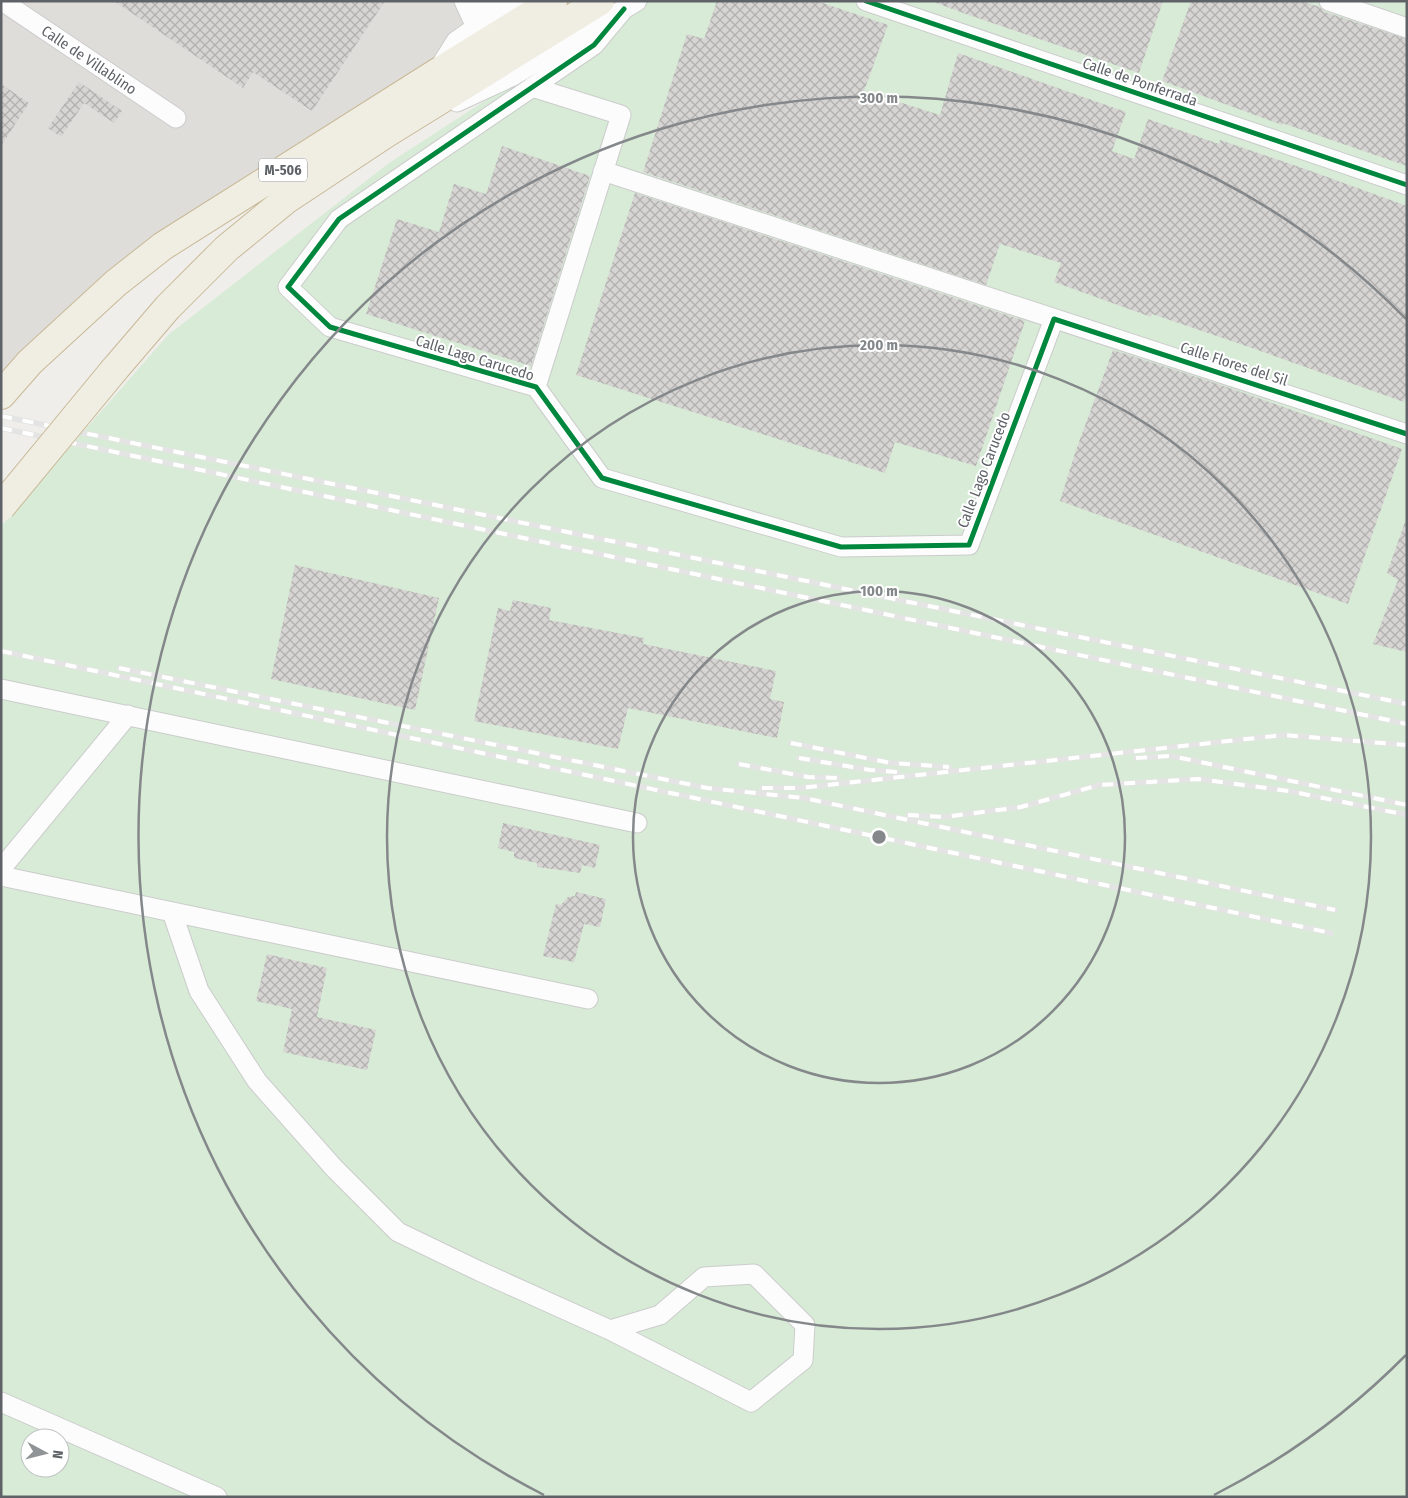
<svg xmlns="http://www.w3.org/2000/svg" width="1408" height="1498" font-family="'Fira Sans Condensed',sans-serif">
	<defs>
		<pattern id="building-cross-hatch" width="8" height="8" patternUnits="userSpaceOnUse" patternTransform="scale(1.25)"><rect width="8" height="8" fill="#d6d5d3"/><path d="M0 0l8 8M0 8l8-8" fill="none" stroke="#b1b0af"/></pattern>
	</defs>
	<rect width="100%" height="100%" fill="#efeeea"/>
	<path fill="#dfddda" d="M1,1H532L333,133L95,282L1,374Z"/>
	<path fill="#d8ebd6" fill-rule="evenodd" d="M639,1H1407V1497H1V526L168,335L389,163ZM30,1438H60V1468H30Z"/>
	<path fill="url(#building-cross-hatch)" d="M114,1H385L312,111L253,72L243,88Z
		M717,1H817L888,25L864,91L940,115L958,53L1126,112L1112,151L1134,159L1148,119L1219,144L1220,140L1308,170L1407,206V392L1404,402L1252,348L1152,314L1151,317L1054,282L1061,263L1000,244L986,285L643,172L687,34L704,39Z
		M936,1H1163L1139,73L966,14L936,3Z
		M1191,1H1301L1320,7L1325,12L1407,39V166L1282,123V125L1162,81Z
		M79,82L122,111L114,123L84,103L61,137L48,128Z
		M1,84L29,103L1,146Z
		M502,146L590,176L531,366L366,314L397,219L439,232L454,184L486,194Z
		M635,193L1025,321L976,466L895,442L885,473L576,375Z
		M1113,350L1221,385L1402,449L1348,604L1060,501L1076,450Z
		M1405,522H1407V652L1373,644L1398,580L1387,573Z
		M295,565L439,598L415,710L271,679Z
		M513,600L551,608L549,620L644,638L643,644L776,671L770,699L784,702L777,738L628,708L618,749L474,721L498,608L510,611Z
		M503,823L600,845L595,868L582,865L580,873L560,870L537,867V863L514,858V852L498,848Z
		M576,892L606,899L600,927L584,924L574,962L543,956L556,904L561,905L568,897L575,896Z
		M267,954L327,968L317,1017L376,1030L367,1070L283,1052L292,1009L256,1001Z"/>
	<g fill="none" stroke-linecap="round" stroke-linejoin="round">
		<g stroke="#cbcccc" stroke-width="21">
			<path id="minor" d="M2,1L176,118
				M464,1L476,27
				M866,1L1407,185
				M1329,1L1407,28
				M624,9L594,45L339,219L288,287L330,327L536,387L602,478L841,547L969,545L1054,319
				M470,14L478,6L489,1
				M439,68L456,41L476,27L519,1
				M532,87L621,115L536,387
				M457,102L511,77L637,1
				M603,171L1407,434
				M1,689L637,823
				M1,869L128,715
				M1,876L588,999
				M172,912L199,991L257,1081L334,1168L398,1232L479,1271L610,1330L751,1402L803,1360L805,1325L754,1274L704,1277L660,1315L610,1330
				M1,1402L217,1497"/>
		</g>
		<g stroke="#c8b996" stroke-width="30">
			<path id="highway" d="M114,370L168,307L227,248L287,199L385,134L600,1
				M1,395L30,362L116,283L163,246L435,74L553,1"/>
		</g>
		<use href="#minor" stroke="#fdfcfc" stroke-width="19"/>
		<use href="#highway" stroke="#f0ede3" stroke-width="28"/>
		<g stroke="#e4e4e4" stroke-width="5.5">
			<path id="rail" d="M1,416L1407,704
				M1,428L1407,724
				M1,651L1331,933
				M119,668L707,788L804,798L1335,910
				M791,743L891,763L949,767
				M799,758L870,770L898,772
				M1136,758L1171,756L1407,805
				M739,764L808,777L838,778
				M762,788H800L1283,735L1407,745
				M908,815L944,817L1021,807L1099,785L1198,779L1289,791L1407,815"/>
		</g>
		<use href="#rail" stroke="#fff" stroke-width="4" stroke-dasharray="11" stroke-linecap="butt"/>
		<g stroke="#c8b996" stroke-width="30" stroke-linecap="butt">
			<path id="highway-bridge" d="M1,507L114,370"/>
		</g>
		<use href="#highway-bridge" stroke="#f0ede3" stroke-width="28"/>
		<g stroke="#fff" stroke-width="8">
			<path id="cycleway" d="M866,1L1407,185
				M624,9L594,45L339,219L288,287L330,327L536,387L602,478L841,547L969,545L1054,319L1407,434"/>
		</g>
		<use href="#cycleway" stroke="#00873e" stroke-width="5"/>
	</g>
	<g fill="none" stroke="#84888a" stroke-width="2.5">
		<circle cx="879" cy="837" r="246"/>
		<circle cx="879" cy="837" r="492"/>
		<path d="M1406 1355A739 739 0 0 1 1214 1495M544 1495A739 739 0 1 1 1406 319"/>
	</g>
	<g text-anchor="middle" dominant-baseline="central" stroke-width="4" stroke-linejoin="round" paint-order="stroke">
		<rect fill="#fff" stroke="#8f9295" stroke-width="1" x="259" y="158.5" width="48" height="23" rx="4"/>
		<g font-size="14" font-weight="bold" fill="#5f6368">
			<text x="283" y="170">M-506</text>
		</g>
		<g font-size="15" fill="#5f6368" stroke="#fff">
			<text transform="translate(89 60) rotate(34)">Calle de Villablino</text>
			<text transform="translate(1140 82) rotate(19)">Calle de Ponferrada</text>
			<text transform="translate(475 358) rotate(17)">Calle Lago Carucedo</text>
			<text transform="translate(1234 364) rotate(18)">Calle Flores del Sil</text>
			<text transform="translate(984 470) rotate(-69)">Calle Lago Carucedo</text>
		</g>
	</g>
	<circle cx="879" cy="837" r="8" fill="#84888a" stroke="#fff" stroke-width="2.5"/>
	<g font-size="15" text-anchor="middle" font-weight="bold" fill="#84888a" stroke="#fff" stroke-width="4" stroke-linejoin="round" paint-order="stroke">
		<text x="879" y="103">300 m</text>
		<text x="879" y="350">200 m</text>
		<text x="879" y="596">100 m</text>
	</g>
	<rect width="1408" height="1498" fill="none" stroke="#5f6368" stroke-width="5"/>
	<g transform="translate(45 1453) rotate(97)"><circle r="24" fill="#ffffff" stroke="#bfc1c3"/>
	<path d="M0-4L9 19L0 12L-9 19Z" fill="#919496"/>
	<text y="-8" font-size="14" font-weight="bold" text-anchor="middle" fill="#5f6368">N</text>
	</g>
</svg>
